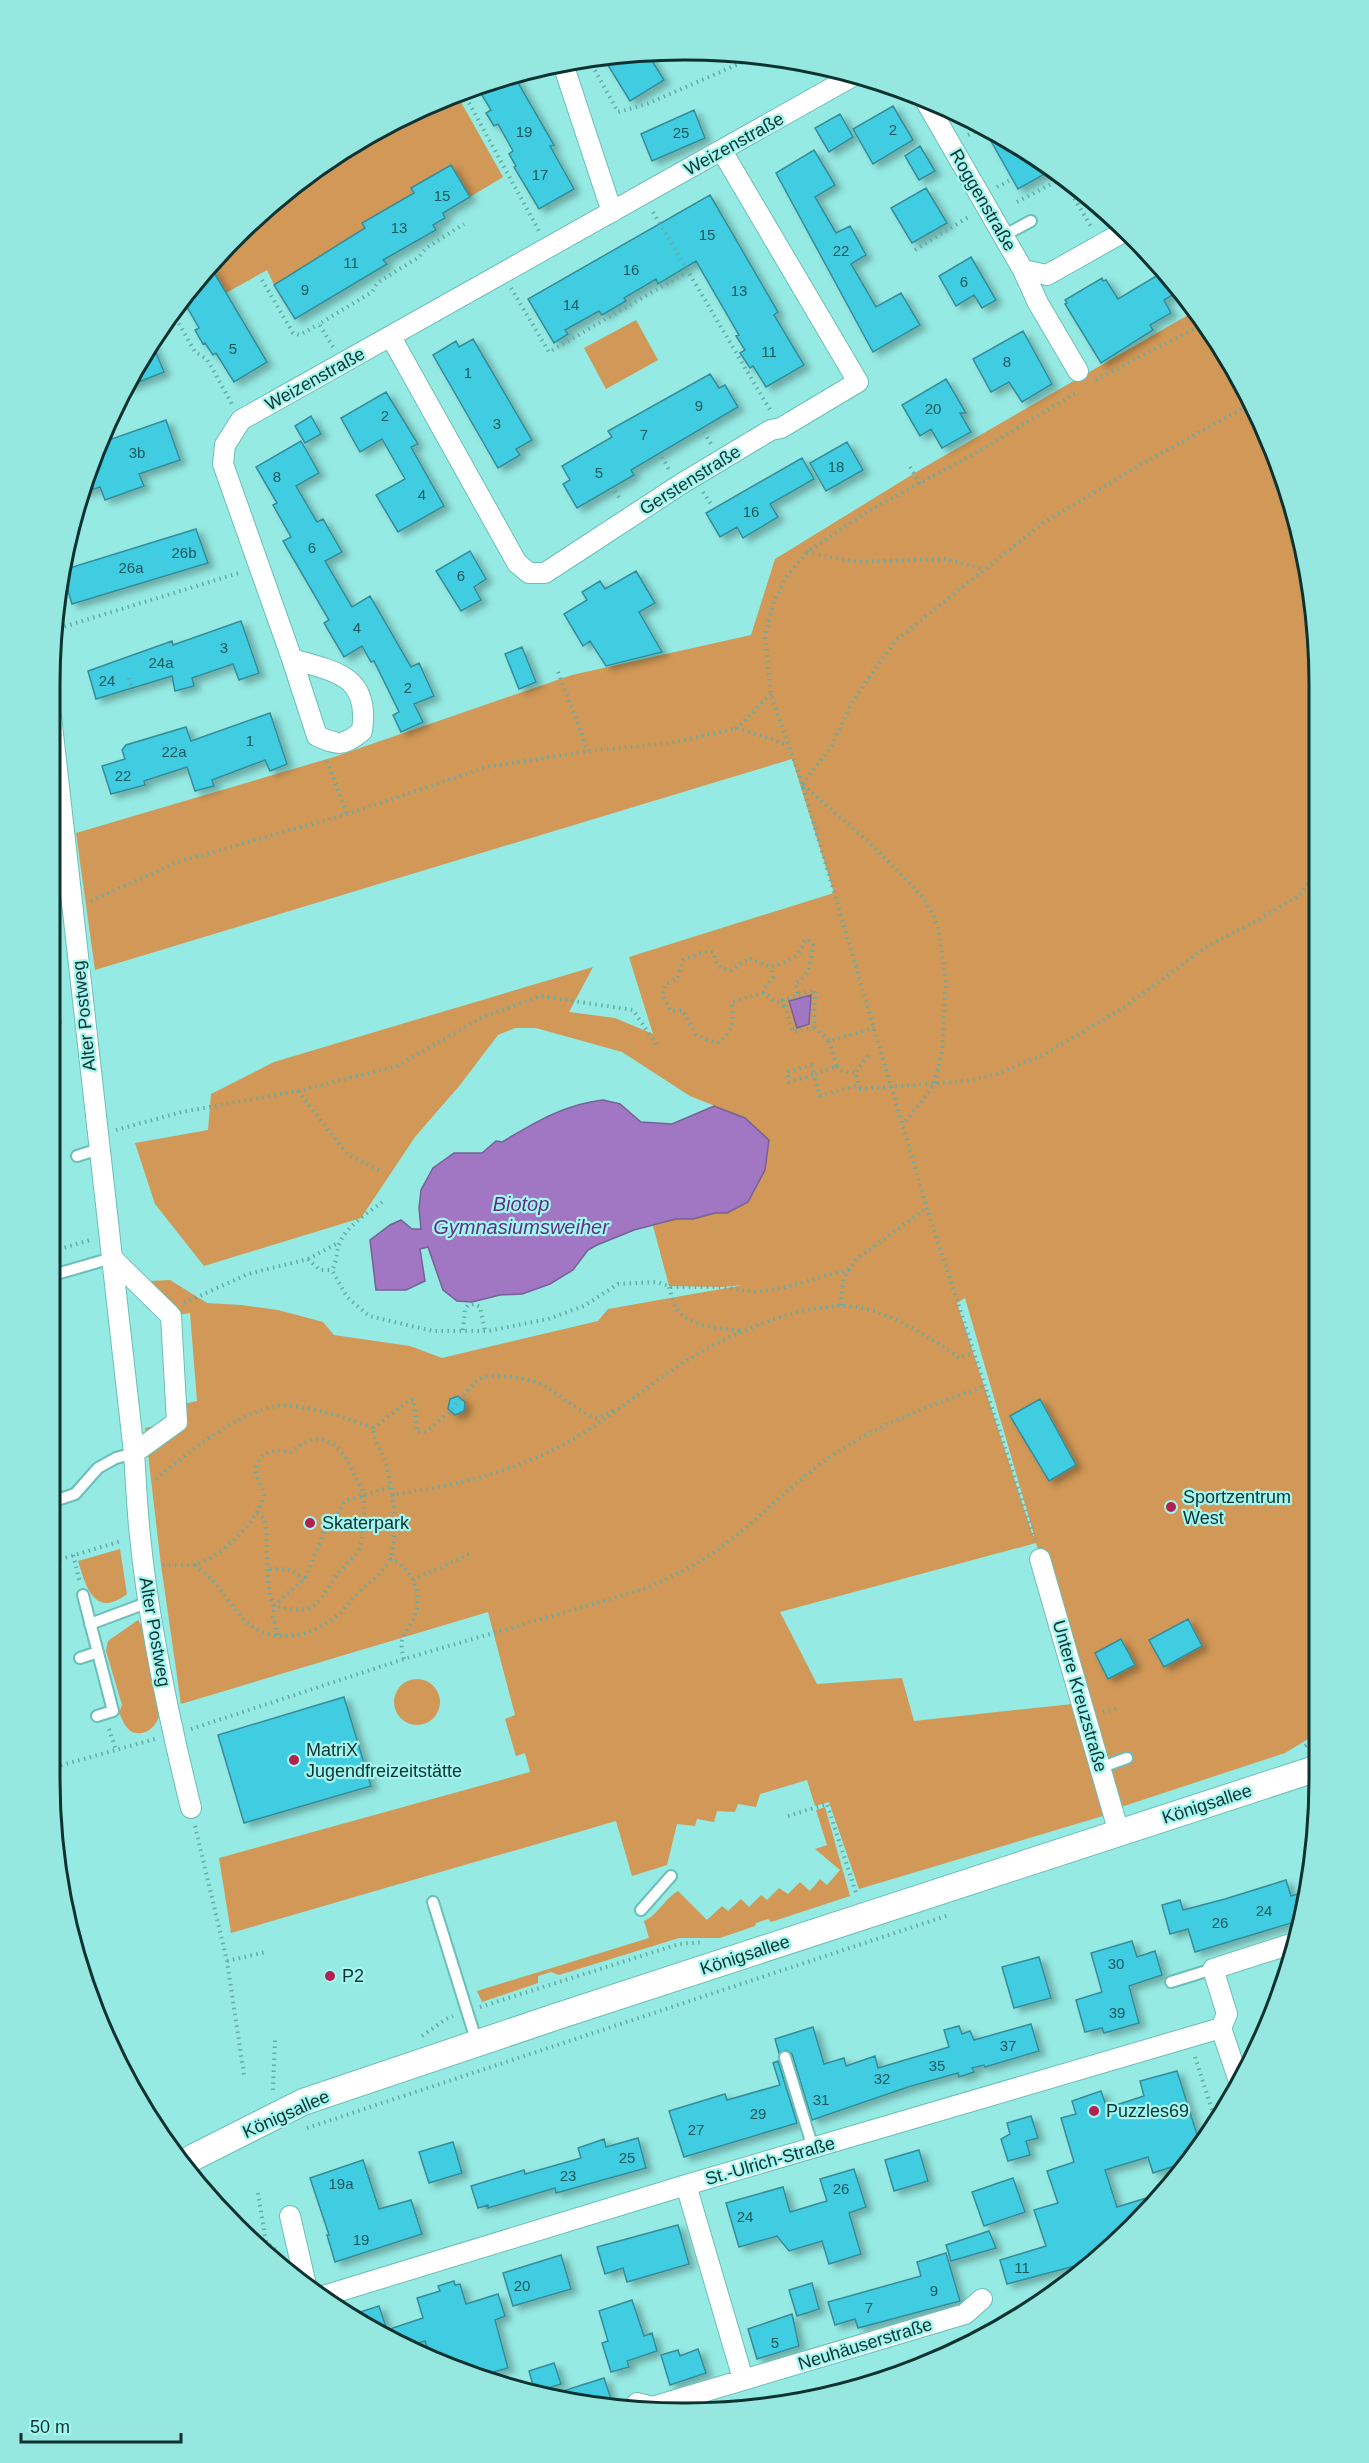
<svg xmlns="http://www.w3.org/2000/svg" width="1369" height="2463" font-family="Arial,sans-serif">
	<defs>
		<filter id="shadow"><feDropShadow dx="6" dy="4" stdDeviation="3" flood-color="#0004"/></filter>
	</defs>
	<rect width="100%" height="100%" fill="#95eae3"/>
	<path fill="#d19857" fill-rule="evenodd" d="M457,95L503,177L470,197L451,165L412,188L414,193L362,223L365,228L274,285L267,270L226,293L209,264L298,181L404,115Z
		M1195,311L1213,332L1286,480L1314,602L1318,1733L1285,1753L1121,1807L1113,1813L859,1889L829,1802L815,1806L807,1780L760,1794L756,1807L738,1804L735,1812L717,1811L714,1822L697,1819L695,1826L677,1824L667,1865L632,1876L616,1821L231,1933L219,1858L530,1772L525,1753L516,1756L505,1719L515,1715L488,1612L181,1704L161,1565L145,1428L188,1419L180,1405L197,1401L190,1313L171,1316L148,1294L151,1281L170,1280L207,1303L241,1305L278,1310L323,1322L334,1335L410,1346L442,1358L598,1321L608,1309L744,1285L722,1287L669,1286L653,1226L676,1219H693L715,1213H727L745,1118L690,1096L622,1052L536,1028H515L498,1035L460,1085L415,1137L361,1218L204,1266L155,1204L135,1143L208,1130L211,1094L274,1062L593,967L569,1012L615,1018L653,1034L629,957L834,893L792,759L95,970L76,833L334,757L572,675L751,635L775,559L923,468ZM965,1298L1034,1535L1033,1536L957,1303ZM1036,1543L1082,1703L914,1721L902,1678L817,1684L780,1612Z
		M636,320L658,360L606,389L584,348Z
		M52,938L62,1024L52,1027Z
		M120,1549L127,1594C94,1619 86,1586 78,1561Z
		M138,1620L145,1631C149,1654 159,1687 160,1709C160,1720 152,1732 141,1733C128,1735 124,1723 119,1713L122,1705L106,1651L108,1641Z
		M394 1702a23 23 0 1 1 46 0a23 23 0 1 1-46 0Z
		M825,1807L850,1896L771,1922L768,1919L756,1923L755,1926L720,1938H679L559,1975L551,1972L538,1976V1983L482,2002L477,1991L649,1938L644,1921C658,1915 664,1899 678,1891L707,1920L722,1906L728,1911L741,1899L749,1907L761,1895L767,1900L779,1888L788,1894L800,1882L810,1891L820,1879L827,1885L840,1870L815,1849L827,1845L816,1810Z"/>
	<path fill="#a176c2" stroke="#756296" stroke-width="1.5" d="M811,995L809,1024L797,1028L789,1001Z
		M603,1100L620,1104L641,1122L672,1124L714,1106L745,1118L769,1140L765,1170L748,1202L727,1213H715L693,1219H676L634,1230L597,1245L588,1250L573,1270L550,1284L522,1294L500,1295L472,1302L457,1301L443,1290L428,1247L420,1249L425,1281L406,1290H376L370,1240L390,1225L401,1220L412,1229H421L419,1208L421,1190L433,1168L454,1153H482L496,1141L502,1142C534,1123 565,1104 603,1100Z"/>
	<path fill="#40cde1" stroke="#368c99" stroke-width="1.5" filter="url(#shadow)" d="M646,51L664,80L630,101L603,57Z
		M513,74L554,145L550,146L574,189L539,209L514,167L516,166L509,154L513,151L498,124L494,126L486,113L491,110L477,87Z
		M893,106L913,140L873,164L853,129Z
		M694,110L705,138L652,161L641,134Z
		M840,114L853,137L829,152L815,128Z
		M982,125L1002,135L1050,171L1018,189Z
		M920,146L935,171L919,180L905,156Z
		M814,150L835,185L815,197L836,233L850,226L866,255L851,264L876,307L901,293L920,325L873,352L776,173Z
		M451,165L470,197L443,213L445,218L433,225L436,230L383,260L387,264L295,319L274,285L365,228L362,223L414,193L411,188Z
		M926,188L947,223L912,243L891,208Z
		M710,195L778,312L774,315L804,365L766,387L753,366L750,368L740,353L745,350L736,336L739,335L696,261L658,284L656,279L624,298L626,301L602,315L599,311L565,330L568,334L554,343L528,299Z
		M971,257L996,300L982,308L974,295L956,306L939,276Z
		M209,264L267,362L234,382L216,353L213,355L205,343L203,344L195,330L199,328L183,300Z
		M1163,272L1179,291L1164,300L1171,313L1150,325L1153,330L1101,363L1065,304L1067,303L1065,300L1102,278L1103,281L1106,280L1118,299Z
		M1023,331L1052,384L1022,402L1009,382L991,392L973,359Z
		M473,339L532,440L516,449L520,455L498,468L433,355L456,341L459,347Z
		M152,343L164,372L126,387L135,367Z
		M710,374L719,388L725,385L738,407L631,470L634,475L577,508L563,484L570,480L562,466L612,437L608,431Z
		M946,379L966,413H960L971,432L942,448L931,429L920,436L902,405Z
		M386,392L418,444L411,447L444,506L398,532L376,495L405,479L382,439L360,452L341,418Z
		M311,416L321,434L305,443L295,426Z
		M166,420L180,460L139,474L144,486L105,500L100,487L81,493L83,481L100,443Z
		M301,441L319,473L296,486L317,522L323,519L342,552L325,561L352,607L370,596L411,667L419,663L434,696L414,704L423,722L401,732L393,715L399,712L374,661L371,662L362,646L344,657L324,623L329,620L283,541L291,537L273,505L277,503L256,467Z
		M847,442L863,470L826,491L810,463Z
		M802,458L814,479L770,504L778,517L743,538L737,527L720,537L706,513Z
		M196,529L208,563L72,604L64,578L66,569Z
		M470,551L486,579L474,587L481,600L461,611L436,571Z
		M636,571L655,603L639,612L662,652L606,666L590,641L583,646L564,614L587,600L582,592L600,581L605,589Z
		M241,621L259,673L239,680L233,664L192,678L194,686L175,691L172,676L96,699L88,671L172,641L173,645Z
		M522,647L536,682L519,689L505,654Z
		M270,713L287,764L270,771L265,760L212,780L214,786L195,791L187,767L144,781L145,785L111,794L102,766L125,759L122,750L126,745L186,727L191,741Z
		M458,1396L465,1402L464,1411L455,1415L448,1409L450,1399Z
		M1040,1399L1076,1465L1049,1481L1010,1416Z
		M1188,1619L1202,1646L1164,1667L1149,1640Z
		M1121,1639L1135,1665L1108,1679L1095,1653Z
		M344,1697L371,1786L244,1823L218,1735Z
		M1286,1880L1291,1896L1304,1892L1298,1921L1195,1952L1188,1929L1170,1934L1162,1905L1180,1900L1183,1910L1225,1899Z
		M1132,1941L1137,1957L1155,1951L1162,1975L1129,1986L1139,2023L1104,2033L1102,2028L1085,2032L1076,2000L1102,1992L1091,1953Z
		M1039,1957L1051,1998L1014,2008L1002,1967Z
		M1031,2024L1039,2051L985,2067L984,2065L972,2068L974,2072L959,2077L958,2073L908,2087L812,2120L792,2054L786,2050L779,2053L775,2039L813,2027L824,2064L844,2058L846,2066L875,2056L878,2068L949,2047L944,2030L959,2026L962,2034L970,2031L974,2040Z
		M778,2061L797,2123L684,2157L669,2111L725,2094L727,2100L780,2085L773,2063Z
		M1177,2071L1200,2144L1187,2162L1153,2173L1148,2157L1105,2170L1117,2207L1166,2192L1162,2197L1097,2260L1007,2284L1000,2260L1046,2246L1034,2210L1058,2203L1047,2171L1074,2162L1061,2118L1076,2114L1072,2101L1101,2091L1107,2108L1144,2096L1140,2081Z
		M1031,2116L1038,2138L1026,2141L1030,2155L1008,2161L1001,2139L1010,2134L1007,2123Z
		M638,2138L646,2168L556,2193L555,2188L488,2208V2205L478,2208L471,2186L524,2170L525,2174L581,2158L578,2148L604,2139L606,2147Z
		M453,2142L462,2173L429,2183L419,2152Z
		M919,2150L928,2181L894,2191L885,2160Z
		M363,2160L379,2209L411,2200L422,2234L335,2262L327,2235H329L310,2178Z
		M854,2169L866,2207L849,2213L861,2254L829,2264L822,2241L789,2251L777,2236L739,2247L726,2203L783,2187L790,2212L827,2201L820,2179Z
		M1013,2178L1025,2212L984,2226L972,2192Z
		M678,2225L689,2264L627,2282L623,2268L605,2274L597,2247Z
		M989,2231L996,2248L951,2261L946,2245Z
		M946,2253L960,2301L858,2328L855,2319L835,2325L828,2302L921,2276L917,2262Z
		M561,2255L571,2289L513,2306L503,2273Z
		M454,2281L455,2285L460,2284L466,2304L498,2294L505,2316L495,2320L508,2368L479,2376L431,2358L425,2341L403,2348L348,2316L379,2306L387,2330L423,2318L417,2298L440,2291L438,2286Z
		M812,2283L819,2309L797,2316L789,2290Z
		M632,2300L644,2336L652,2333L657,2351L627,2361L629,2367L611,2372L602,2343L608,2341L599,2311Z
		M792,2314L799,2346L757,2359L748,2329Z
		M698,2349L706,2373L670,2385L661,2355L678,2350L680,2356Z
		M554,2363L561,2384L535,2392L529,2371Z
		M604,2378L612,2402L595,2407L544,2397Z"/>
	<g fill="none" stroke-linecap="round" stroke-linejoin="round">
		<g stroke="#6bbfb8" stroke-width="14">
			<path id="service" d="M1003,236L1031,221
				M77,1156L99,1149
				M53,1275L112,1258
				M54,1501L75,1494L98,1468L116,1458L134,1453
				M83,1595L113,1711L97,1716
				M90,1624L149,1602
				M80,1658L98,1652
				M1102,1767L1127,1758
				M433,1902L477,2043
				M641,1910L671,1876
				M1171,1982L1213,1969
				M785,2057L813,2148"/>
		</g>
		<g stroke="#6bbfb8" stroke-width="22">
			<path id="minor" d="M563,64L612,212
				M925,100L1023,270L1047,275L1127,230
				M1023,270L1038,303L1078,371
				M391,337L517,563L529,573H545L681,484L771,430L781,428L858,382L722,151
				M292,659C336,672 370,675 362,731C343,747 338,745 317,736L292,659L223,464L225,445L241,420L855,75
				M51,716L134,1453C136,1481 137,1508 140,1536C149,1627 169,1719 191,1808
				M112,1258L171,1316L177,1422L134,1453
				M1040,1559L1119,1833
				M1240,2084L1221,2028L1227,2014L1213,1969L1294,1943
				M686,2185L743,2379
				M290,2216L306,2285
				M320,2297L686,2185L1221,2028
				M637,2403L652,2407L965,2314L982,2299"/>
		</g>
		<g stroke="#6bbfb8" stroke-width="28">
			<path id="tertiary" d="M181,2166L194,2157L303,2102L558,2016L1318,1768"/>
		</g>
		<path stroke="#66aba5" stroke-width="4" stroke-dasharray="1.5 4.5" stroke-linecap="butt" d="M592,59V65L618,112L647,104L759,55
			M469,103L539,231
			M968,135L983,127
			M1065,183L1092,228
			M997,187L1012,179
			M1017,202L1061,179
			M653,212L770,410
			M915,250L970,216
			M262,280L293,333L300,335L319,324
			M511,288L549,352L687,272
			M173,313L195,352L207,359L232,404
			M333,347L319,324L372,292L377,283L419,257L426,248L464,224
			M1096,380L1205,323
			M704,432L711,444
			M662,457L669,470
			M910,467L920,484
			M615,491L621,501
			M703,492L711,504
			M807,552L856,562L946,559L983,569
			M53,630L242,572
			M558,672L588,751
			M129,678L133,694
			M771,694L737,728L786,744
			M327,761L347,814
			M802,784L830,749L852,702L895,641L1043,523L1140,465L1249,405
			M803,785L864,838L911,884L927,903L938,925L946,983L942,1051L934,1085L903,1125
			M91,901L178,862L347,814L487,767L588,751L672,743L737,728
			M763,993L765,987L773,977L771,967
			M784,1006L763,993L732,1002C733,1022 735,1031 717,1043L696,1035L682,1010L671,1011L662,996L666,984L678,978L683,960L703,952H713L718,966L730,971L749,958L771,967C785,963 800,958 804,942L808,939L813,945C809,964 813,972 795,984L799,995
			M814,1027L793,1032L783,1000L815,990L814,1027L829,1041L874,1028
			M829,1041L837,1066L814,1075L811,1065L787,1072L789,1082L814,1075L820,1096L854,1086L860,1089L966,1081L997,1074L1043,1055L1123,1008L1206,947L1258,920L1300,895L1315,873
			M837,1066L840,1070L855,1073
			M860,1088L855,1073L869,1055
			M298,1091L347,1154L379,1170
			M116,1130L182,1112L298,1091L397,1066L481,1018L540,996L633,1010L658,1047
			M382,1202C368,1213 348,1225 340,1242C336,1250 338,1259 332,1270L347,1297L369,1316L433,1331H488L548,1319L584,1306L618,1284L657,1282L672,1287H722L757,1292L786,1287L850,1269
			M53,1251L90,1240
			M308,1259L320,1270H332
			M669,1287C671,1293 672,1300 675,1306C687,1328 721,1328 742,1331
			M184,1303L248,1274L308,1259L338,1243
			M841,1305L843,1280L856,1259L927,1208
			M463,1330L465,1309L468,1305L474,1304L480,1307L485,1331
			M373,1428L410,1400H414L417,1432H426C434,1425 443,1418 450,1411C460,1401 467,1388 478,1380C490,1371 534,1379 545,1386C563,1398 577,1410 596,1418L615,1410
			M156,1479C189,1452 235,1413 278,1406C298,1402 353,1420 373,1428
			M391,1495C452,1486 513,1473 568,1442C603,1423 632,1398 665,1375C709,1343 785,1307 840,1306C881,1305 927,1335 959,1358L973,1353
			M1035,1540L927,1208L802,784L771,694L765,635L774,602L787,576L807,552L868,511L981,450L1077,392
			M73,1555L80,1583
			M390,1559C410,1565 422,1592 416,1612C410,1633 396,1632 404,1659
			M54,1561L122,1541
			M163,1565C173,1565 185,1566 196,1564C219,1559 258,1521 263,1498C265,1485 251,1476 258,1462C265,1450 279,1448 290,1453C320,1427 338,1440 353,1472C356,1479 363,1489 364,1497C365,1507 363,1534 361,1543C359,1557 343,1565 336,1576C316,1608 313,1615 274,1606C265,1589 268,1548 266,1525L264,1519L257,1512
			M195,1565C203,1572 212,1578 218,1587C232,1604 241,1623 262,1632C288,1642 319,1632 339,1614C347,1607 353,1598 360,1591C371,1581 381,1574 389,1561C393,1553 394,1539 395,1530C396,1511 390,1476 384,1458C380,1447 373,1440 373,1428
			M270,1569H288L305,1579
			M413,1580L469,1554
			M278,1635L273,1617L274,1606L293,1588L305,1579L323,1535L345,1501L390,1487
			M1103,1712L1120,1708
			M109,1729L116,1750
			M191,1729L404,1659L641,1590C665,1580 688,1569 710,1555C751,1528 783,1491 823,1462C870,1427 929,1406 984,1386
			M1305,1746L1318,1738
			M55,1767L155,1739
			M788,1816L827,1804L857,1896
			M195,1826L227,1961L244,2075
			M227,1961L266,1952
			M480,2007L679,1944L703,1942
			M422,2036L446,2019L453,2016
			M1195,2057L1216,2122
			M273,2090L275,2038
			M307,2128L949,1915
			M258,2193L266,2242L276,2250"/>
		<use href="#service" stroke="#fff" stroke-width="10"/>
		<use href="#minor" stroke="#fff" stroke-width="20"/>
		<use href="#tertiary" stroke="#fff" stroke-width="26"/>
	</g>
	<g fill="#b2214f" stroke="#a3f7f0" stroke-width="2">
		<circle cx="1171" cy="1507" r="6"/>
		<circle cx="310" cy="1523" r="6"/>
		<circle cx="294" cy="1760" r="6"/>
		<circle cx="330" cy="1976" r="6"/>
		<circle cx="1094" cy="2111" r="6"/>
	</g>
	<g text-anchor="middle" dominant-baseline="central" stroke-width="4.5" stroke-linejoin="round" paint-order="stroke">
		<g font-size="15" fill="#1a595c">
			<text x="893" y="129">2</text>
			<text x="524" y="131">19</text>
			<text x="681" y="132">25</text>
			<text x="540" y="174">17</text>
			<text x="442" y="195">15</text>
			<text x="399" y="227">13</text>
			<text x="707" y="234">15</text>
			<text x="841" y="250">22</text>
			<text x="351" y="262">11</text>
			<text x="631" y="269">16</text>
			<text x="964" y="281">6</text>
			<text x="305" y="289">9</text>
			<text x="739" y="290">13</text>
			<text x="571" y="304">14</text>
			<text x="233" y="348">5</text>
			<text x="769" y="351">11</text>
			<text x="1007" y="361">8</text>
			<text x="468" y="372">1</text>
			<text x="699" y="405">9</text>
			<text x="933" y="408">20</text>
			<text x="385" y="415">2</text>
			<text x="497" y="423">3</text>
			<text x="644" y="434">7</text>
			<text x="137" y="452">3b</text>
			<text x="836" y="466">18</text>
			<text x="599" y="472">5</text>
			<text x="277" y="476">8</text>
			<text x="422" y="494">4</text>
			<text x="751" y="511">16</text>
			<text x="312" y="547">6</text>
			<text x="184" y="552">26b</text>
			<text x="131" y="567">26a</text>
			<text x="461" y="575">6</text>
			<text x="357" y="627">4</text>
			<text x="224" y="647">3</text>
			<text x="161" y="662">24a</text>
			<text x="107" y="680">24</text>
			<text x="408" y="687">2</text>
			<text x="250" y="740">1</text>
			<text x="174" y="751">22a</text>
			<text x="123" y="775">22</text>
			<text x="1264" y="1910">24</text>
			<text x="1220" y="1922">26</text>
			<text x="1116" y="1963">30</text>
			<text x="1117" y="2012">39</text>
			<text x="1008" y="2045">37</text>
			<text x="937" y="2065">35</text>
			<text x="882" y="2078">32</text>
			<text x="821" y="2099">31</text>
			<text x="758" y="2113">29</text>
			<text x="696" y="2129">27</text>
			<text x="627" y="2157">25</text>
			<text x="568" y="2175">23</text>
			<text x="341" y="2183">19a</text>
			<text x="841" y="2188">26</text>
			<text x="745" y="2216">24</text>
			<text x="361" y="2239">19</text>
			<text x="1022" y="2267">11</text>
			<text x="522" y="2285">20</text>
			<text x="934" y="2290">9</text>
			<text x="869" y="2307">7</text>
			<text x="775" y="2342">5</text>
		</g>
		<g font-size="18" fill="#0d3230" stroke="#a3f7f0">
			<text transform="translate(734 144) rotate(-29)">Weizenstraße</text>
			<text transform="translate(983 200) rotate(60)">Roggenstraße</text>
			<text transform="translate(315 379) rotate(-29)">Weizenstraße</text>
			<text transform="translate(690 480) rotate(-32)">Gerstenstraße</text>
			<text transform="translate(84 1016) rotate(-96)">Alter Postweg</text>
			<text transform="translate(155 1632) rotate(80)">Alter Postweg</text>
			<text transform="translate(1080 1696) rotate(74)">Untere Kreuzstraße</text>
			<text transform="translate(1207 1804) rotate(-18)">Königsallee</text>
			<text transform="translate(745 1955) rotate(-18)">Königsallee</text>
			<text transform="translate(286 2114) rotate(-24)">Königsallee</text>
			<text transform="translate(770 2161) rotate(-16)">St.-Ulrich-Straße</text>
			<text transform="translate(865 2344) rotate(-17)">Neuhäuserstraße</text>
		</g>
		<g font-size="18" fill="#0d3230" stroke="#a3f7f0" text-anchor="start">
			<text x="1183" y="1497">Sportzentrum<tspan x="1183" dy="21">West</tspan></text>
			<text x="322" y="1523">Skaterpark</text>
			<text x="306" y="1750">MatriX<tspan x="306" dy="21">Jugendfreizeitstätte</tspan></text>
			<text x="342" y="1976">P2</text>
			<text x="1106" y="2111">Puzzles69</text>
		</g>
		<g font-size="20" font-style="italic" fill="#642d88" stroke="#a3f7f0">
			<text x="521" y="1204">Biotop<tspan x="521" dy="23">Gymnasiumsweiher</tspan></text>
		</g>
	</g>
	<path d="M0 0H1369V2463H0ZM684 60H685A624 624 0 0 1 1309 684V1779A624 624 0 0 1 685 2403H684A624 624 0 0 1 60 1779V684A624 624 0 0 1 684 60Z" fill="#97e7e1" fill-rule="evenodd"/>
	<path fill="none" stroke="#0d3230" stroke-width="3" d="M684 60H685A624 624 0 0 1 1309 684V1779A624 624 0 0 1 685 2403H684A624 624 0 0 1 60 1779V684A624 624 0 0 1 684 60Z"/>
	<path d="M21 2433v9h160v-9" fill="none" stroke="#0d3230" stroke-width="3"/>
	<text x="30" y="2433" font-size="18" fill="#0d3230" stroke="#a3f7f0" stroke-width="4.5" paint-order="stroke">50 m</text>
</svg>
